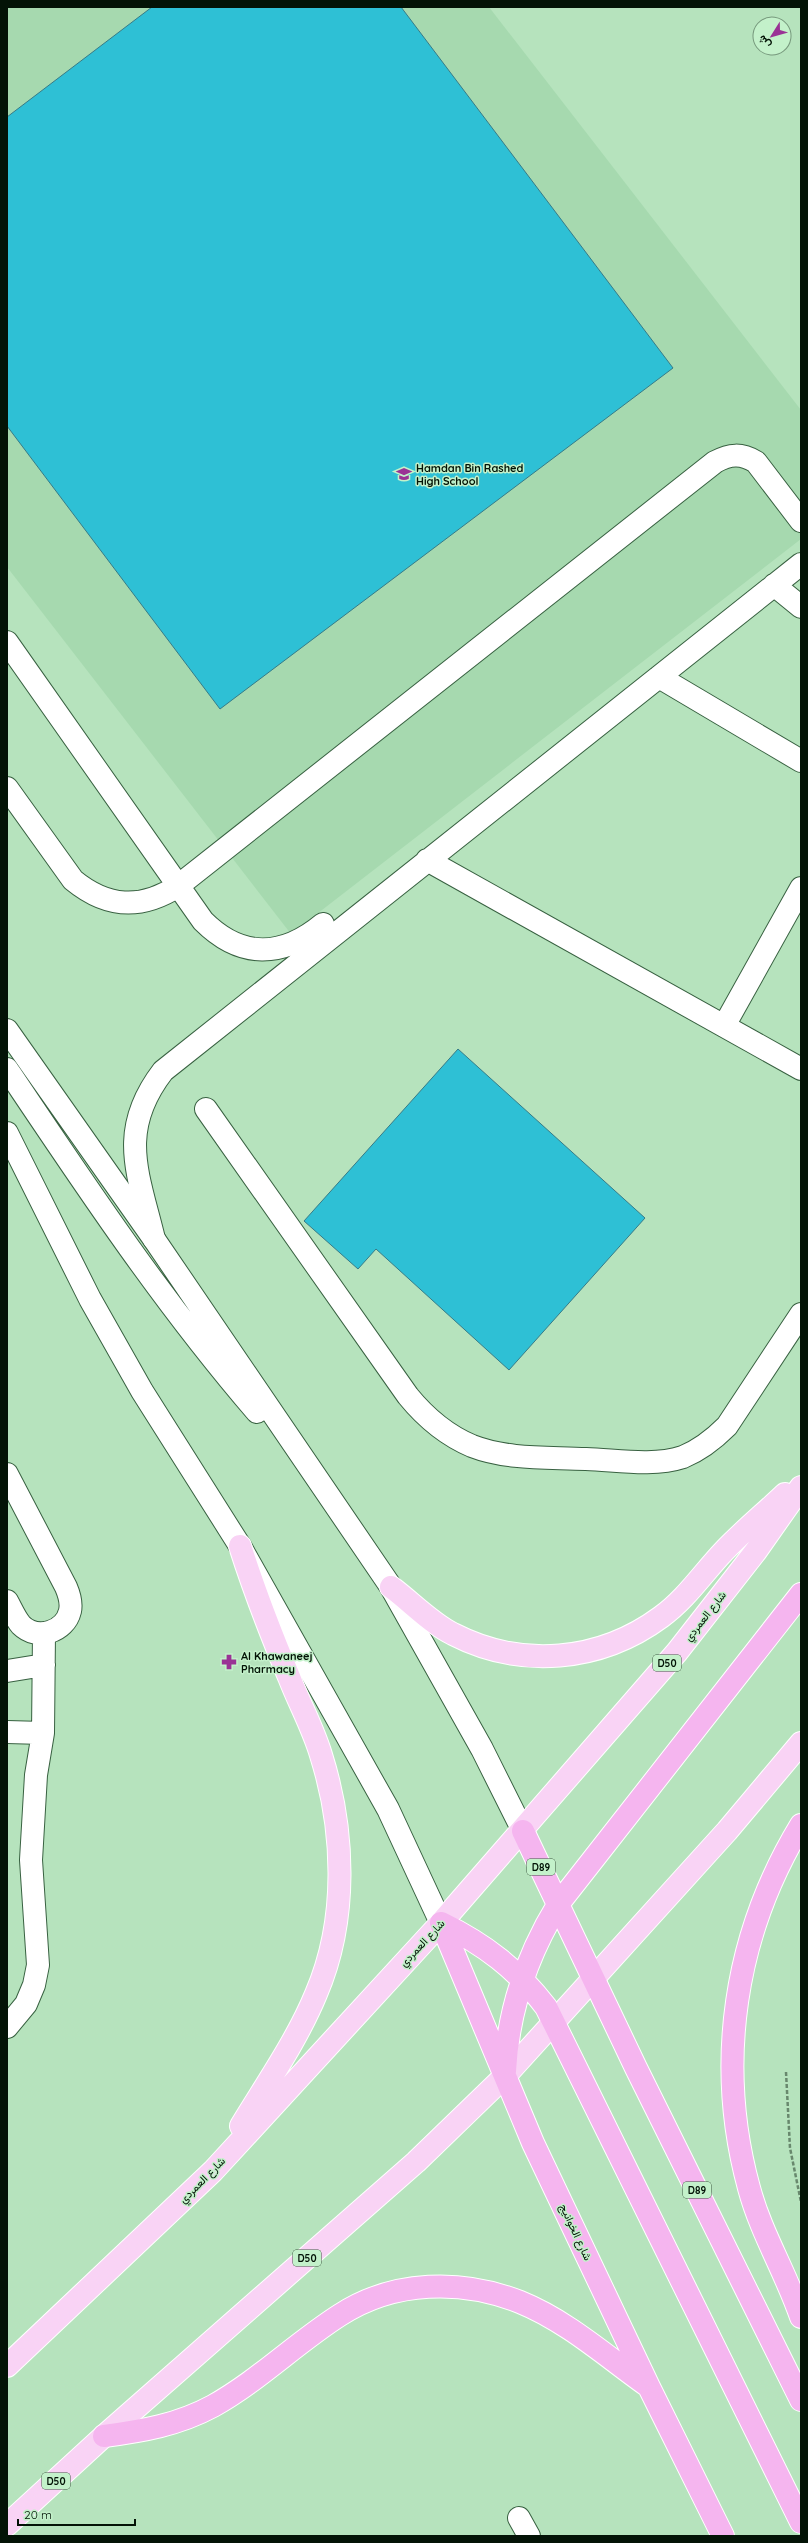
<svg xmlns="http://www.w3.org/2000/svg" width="808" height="2543" font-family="Quicksand,Vazirmatn,sans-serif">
	<rect width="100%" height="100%" fill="#b6e3bd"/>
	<path fill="#a6d9af" d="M7,7H489L801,410V539L291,934L7,567Z"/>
	<path fill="#2ec0d5" stroke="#377b87" d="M152,7H401L673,368L220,709L7,426V117Z
		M458,1049L645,1218L509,1370L376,1249L358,1269L304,1221Z"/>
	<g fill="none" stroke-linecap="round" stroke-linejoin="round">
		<g stroke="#386141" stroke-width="24">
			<path id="lane" d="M774,585L801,607
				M7,642L203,921C241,959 282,958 323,924
				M659,677L801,761
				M7,788L73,880C107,908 141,910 178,886L715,462C730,454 741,453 756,462L801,521
				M427,860L801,1069
				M724,1026L801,888
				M206,1109L408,1396C426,1418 446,1435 472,1446C508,1460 549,1457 586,1459C617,1460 652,1467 683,1457C700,1450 714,1439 727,1426L801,1314
				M154,1239C138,1173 117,1131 163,1071L801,564
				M7,1474L66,1587C69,1594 72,1602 70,1611C65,1632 37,1641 21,1625C15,1618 11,1608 7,1601
				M7,1671L44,1665
				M7,1732L43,1733
				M7,2027L26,2004L34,1985L38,1965L31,1860L36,1775L43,1733L44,1633
				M519,2518L529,2536"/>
		</g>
		<g stroke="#386141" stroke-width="24">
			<path id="street" d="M7,1030L154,1239L391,1587L482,1749L523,1831
				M7,1069C86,1187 164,1304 257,1412
				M7,1133L90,1299L142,1391L240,1546L388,1809L441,1923"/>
		</g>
		<g stroke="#fff" stroke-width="24">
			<path id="primary" d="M240,1546C254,1590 271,1634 289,1677C299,1703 313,1728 321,1755C345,1831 348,1920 316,1994C297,2040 267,2083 241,2126
				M391,1587C410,1601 432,1624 453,1634C521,1669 600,1662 661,1617C686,1599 703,1573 724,1551C743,1531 765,1513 785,1494
				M7,2366L213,2171L441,1923L677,1652L756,1551L801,1487
				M7,2525L104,2436L416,2162L505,2076L727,1831L801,1743"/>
		</g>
		<g stroke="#fff" stroke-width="24">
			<path id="highway" d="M801,1825C734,1935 715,2064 749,2188C761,2233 786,2273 801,2317
				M523,1831L636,2068L801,2400
				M441,1923C484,1944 517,1969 546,2007L801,2522
				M441,1923L533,2143L649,2387L723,2536
				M505,2071C508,2010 527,1955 559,1903L801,1594
				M104,2436C142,2431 178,2425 213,2406C258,2381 296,2343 340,2315C394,2280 462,2279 520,2302C567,2321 607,2357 648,2386"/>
		</g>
		<path stroke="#68886d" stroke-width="2.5" stroke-dasharray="4 2" stroke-linecap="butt" d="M786,2072L790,2148L801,2202"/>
		<use href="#lane" stroke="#fff" stroke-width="22"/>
		<use href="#street" stroke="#fff" stroke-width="22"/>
		<use href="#primary" stroke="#f9d3f5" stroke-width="22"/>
		<use href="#highway" stroke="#f5b5ef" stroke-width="22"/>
	</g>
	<defs>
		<g id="school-bare" transform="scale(1.2)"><path d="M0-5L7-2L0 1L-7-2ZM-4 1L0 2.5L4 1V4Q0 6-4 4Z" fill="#9a3295" stroke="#c3f1ca" stroke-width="2.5" paint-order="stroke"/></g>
		<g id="pharmacy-bare" transform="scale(1.2)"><path d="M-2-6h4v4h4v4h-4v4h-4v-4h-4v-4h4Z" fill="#9a3295" stroke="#c3f1ca" stroke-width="2.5" paint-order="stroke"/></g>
	</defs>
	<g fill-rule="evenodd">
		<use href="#school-bare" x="404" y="474"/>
		<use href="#pharmacy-bare" x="229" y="1662"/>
	</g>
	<g text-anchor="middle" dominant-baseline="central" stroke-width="3" stroke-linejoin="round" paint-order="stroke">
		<g fill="#c3f1ca" stroke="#3d5641" stroke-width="1">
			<rect x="653" y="1655" width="28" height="16" rx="3"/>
			<rect x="527" y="1859" width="28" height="16" rx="3"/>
			<rect x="683" y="2182" width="28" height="16" rx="3"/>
			<rect x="293" y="2250" width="28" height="16" rx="3"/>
			<rect x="42" y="2473" width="28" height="16" rx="3"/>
		</g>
		<g font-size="10" font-weight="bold" fill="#031306">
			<text x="667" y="1663">D50</text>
			<text x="541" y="1867">D89</text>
			<text x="697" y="2190">D89</text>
			<text x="307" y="2258">D50</text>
			<text x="56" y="2481">D50</text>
		</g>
		<g font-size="11" font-weight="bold" fill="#031306" stroke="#c3f1ca" text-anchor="start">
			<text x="416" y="468">Hamdan Bin Rashed<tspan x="416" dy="13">High School</tspan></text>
			<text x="241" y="1656">Al Khawaneej<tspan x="241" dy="13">Pharmacy</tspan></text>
		</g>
		<g font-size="11" fill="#031306" stroke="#c3f1ca">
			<text transform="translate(705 1616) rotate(-52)">شارع العمردي</text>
			<text transform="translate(422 1943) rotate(-47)">شارع العمردي</text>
			<text transform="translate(202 2180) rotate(-45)">شارع العمردي</text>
			<text transform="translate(576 2232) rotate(65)">شارع الخوانيج</text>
		</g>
	</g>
	<rect width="808" height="2543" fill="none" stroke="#031306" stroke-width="16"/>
	<g transform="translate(772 36) rotate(233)"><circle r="19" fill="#c3f1ca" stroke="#76987c"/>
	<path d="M0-3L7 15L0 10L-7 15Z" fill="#9a3295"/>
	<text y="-6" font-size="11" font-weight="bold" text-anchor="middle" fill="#031306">ش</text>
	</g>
	<path d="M18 2519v6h117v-6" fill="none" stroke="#031306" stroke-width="2"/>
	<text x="24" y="2519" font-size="12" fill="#031306" stroke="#c3f1ca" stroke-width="3" paint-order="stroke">20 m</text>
</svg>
